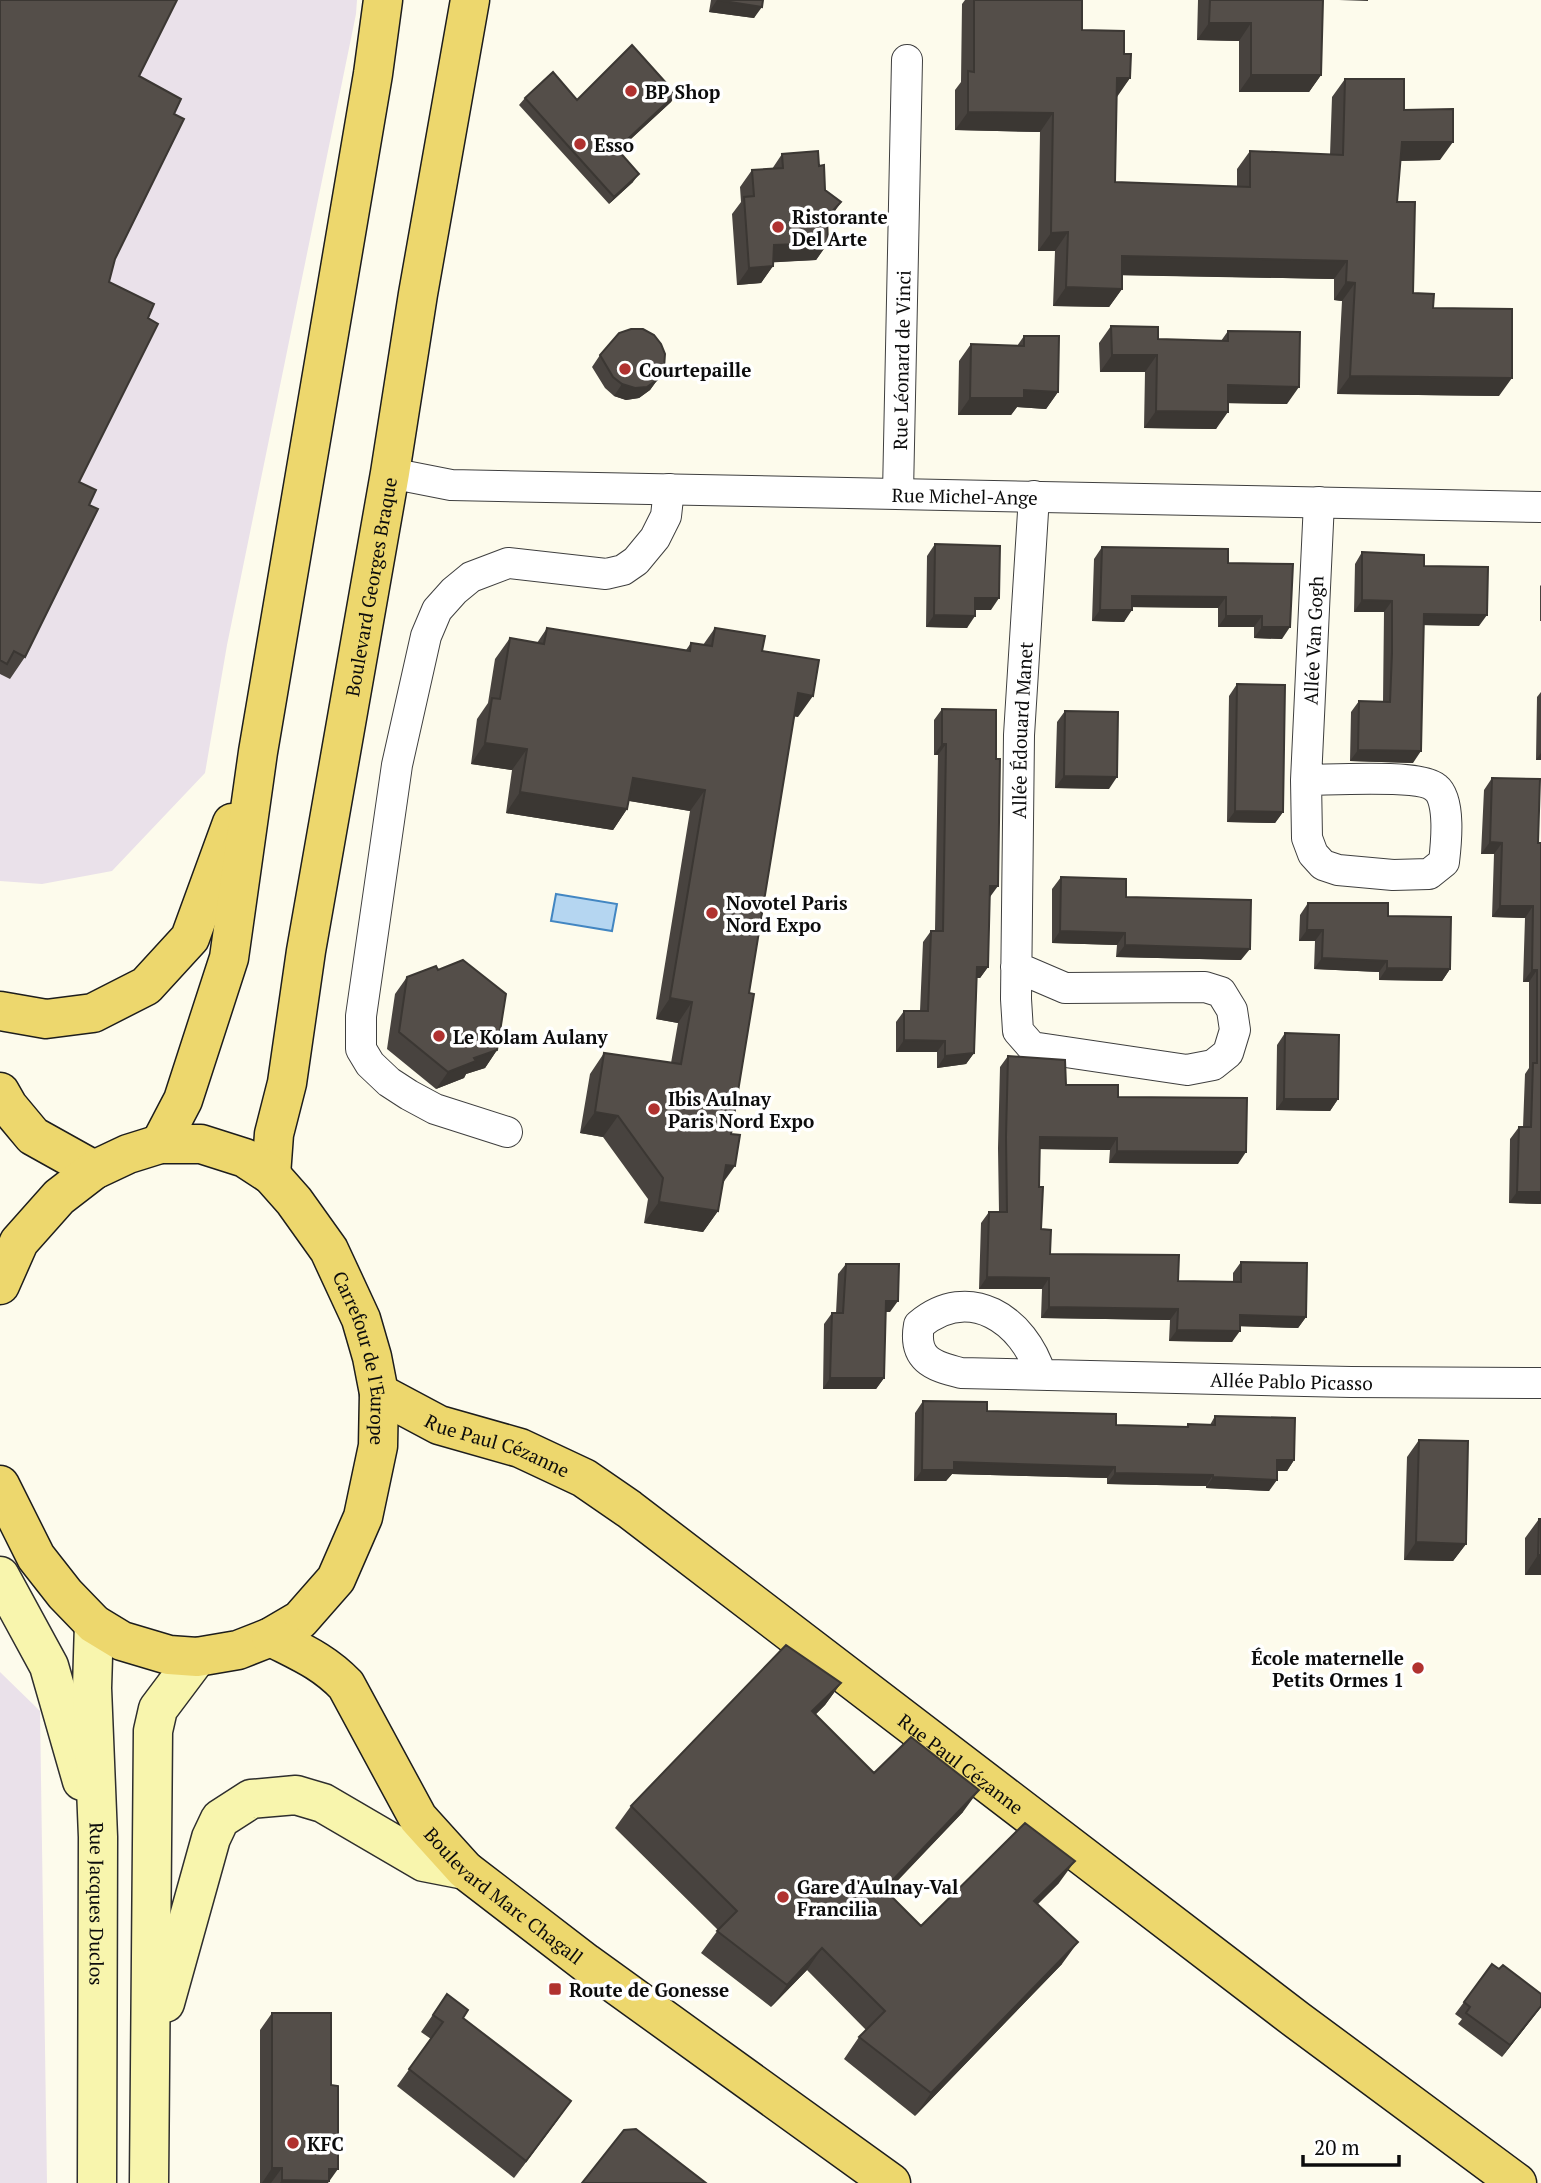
<svg xmlns="http://www.w3.org/2000/svg" width="1541" height="2183" font-family="'PT Serif',serif">
	<rect width="100%" height="100%" fill="#fdfbec"/>
	<path fill="#eae1ea" d="M0,0H357L356,14L227,645L205,773L112,871L42,884L0,881Z
		M0,1672L40,1711L47,2183H0Z"/>
	<path fill="#b5d6f1" stroke="#4286c2" stroke-width="2" d="M556,894L617,904L612,931L551,921Z"/>
	<g fill="none" stroke-linecap="round" stroke-linejoin="round">
		<g stroke="#3f3f3f" stroke-width="32">
			<g id="street">
				<path id="s1" d="M390,473L451,485L1541,507"/>
				<path id="s2" d="M898,493L907,60"/>
				<path id="s3" d="M1306,780C1331,780 1421,774 1436,788C1451,800 1446,845 1444,862L1429,874L1393,875L1338,870L1323,865L1313,854L1307,838L1306,780L1319,502"/>
				<path id="s4" d="M1016,967L1065,988L1205,987L1221,992L1232,1010L1235,1030L1228,1053L1213,1065L1187,1070L1032,1047L1018,1031L1016,999L1019,735L1034,496"/>
				<path d="M507,1132L435,1109L409,1095L389,1082L370,1064L361,1049V1016L397,765L426,636L437,610L454,591L471,577L508,563L606,574L623,570L636,561L655,538L666,516L669,489"/>
				<path id="s5" d="M1041,1375C1024,1319 969,1283 919,1325C913,1359 932,1366 961,1373L1351,1382L1541,1383"/>
			</g>
		</g>
		<g stroke="#2e2e2e" stroke-width="41">
			<g id="secondary">
				<path d="M0,1576L49,1666L82,1781"/>
				<path id="s6" d="M94,1624L92,1688L98,1837L97,2183"/>
				<path d="M165,2003L211,1838L220,1819L251,1799L296,1795L323,1803L424,1862L465,1870"/>
				<path d="M149,2183L153,1731L158,1709L197,1657"/>
			</g>
		</g>
		<g stroke="#1d1d1d" stroke-width="41">
			<g id="primary">
				<path d="M0,1011L46,1019L93,1013L146,986L190,938L232,823"/>
				<path d="M0,1092L8,1106L33,1136L94,1170"/>
				<path d="M160,1144L183,1100L229,958L258,752L373,74L383,0"/>
				<path id="s7" d="M271,1175L274,1134L287,1083L306,951L390,473L418,294L470,0"/>
				<path id="s8" d="M0,1285L19,1242L59,1197L94,1170L128,1154L160,1144H201L245,1158L271,1175L294,1201L329,1250L361,1319L372,1357L379,1393L378,1446L363,1517L336,1579L300,1620L271,1637L238,1650L197,1657L169,1655L122,1641L94,1624L65,1594L36,1557L0,1485"/>
				<path id="s9" d="M379,1393L439,1425L520,1448L584,1478L629,1509L1297,2020L1517,2183"/>
				<path id="s10" d="M271,1637C300,1652 323,1661 346,1685L418,1818L465,1870L586,1963L891,2183"/>
			</g>
		</g>
		<use href="#street" stroke="#fff" stroke-width="30"/>
		<use href="#secondary" stroke="#f8f5ad" stroke-width="38"/>
		<use href="#primary" stroke="#edd76d" stroke-width="38"/>
	</g>
	<path fill="#48433f" d="M0,0L139,76L174,114L115,259L109,282L79,482L89,505L25,657L10,679L0,674Z
		M711,0H763L754,18L709,12Z
		M965,0H974L1082,30L1124,54L1130,78L1116,96L1115,182L1237,186V169L1250,151L1330,155L1332,97L1345,79L1404,110L1440,160L1400,161L1397,202L1413,293L1433,308L1499,396L1337,394L1342,301L1334,300V279L1122,275V289L1109,307L1053,306L1055,251H1038L1040,132L955,130V90L961,82L962,4Z
		M1198,0H1323L1321,75L1309,92H1239V41L1197,40Z
		M676,94L671,102L618,151L633,182L609,204L519,105L525,98L577,100Z
		M782,154L819,166L827,221L828,243L816,260L773,262V266L761,283L737,285L732,214L741,202L740,187L752,170L772,169Z
		M1111,326L1158,339L1221,341L1228,331L1287,404L1228,403L1216,429L1144,428L1145,372H1100L1099,343Z
		M1024,336L1058,392L1046,409L1017,407L1011,415H958L959,361L971,344L1017,346Z
		M600,355L658,379L650,390L639,398L626,400L614,396L605,388L592,367Z
		M935,544L991,610H975L967,628L926,627L927,556Z
		M1102,547L1228,563L1282,639L1254,638V627H1218V608L1132,607L1124,622L1092,621L1094,559Z
		M1362,552L1424,566L1479,626L1424,625L1413,763L1350,761L1351,712L1359,701L1383,702L1384,612H1354L1355,564Z
		M1541,585V621H1540V586Z
		M547,628L686,650L691,643L703,645L715,628L762,651L798,717L794,716L749,993L718,1211L703,1232L644,1223L648,1199L603,1137L580,1133L590,1074L604,1053L671,1063L678,1023L656,1019L690,811L629,801L627,809L613,830L506,813L512,770L471,764L477,719L488,703L495,659L510,638L537,643Z
		M1237,684L1283,812L1275,823L1227,822L1229,696Z
		M1541,692V760H1536L1537,697Z
		M942,709L990,897L988,967L980,978H977L974,1053L966,1064L937,1068V1052H896V1022L904,1011H920L923,942L931,931H935L938,755H934V720Z
		M1065,711L1109,789L1055,788L1057,722Z
		M1492,778L1538,843H1541V1204L1509,1203L1510,1139L1519,1127H1523L1525,1074L1529,1068V982H1523L1525,918L1492,917L1494,854H1481L1484,790Z
		M1061,877L1126,897L1241,960L1116,957L1117,945L1052,943V889Z
		M1308,903L1388,916L1450,969L1442,981L1379,980V972L1314,969L1315,941H1299L1300,915Z
		M407,977L497,1050L485,1068L466,1074L464,1078L436,1089L387,1049L395,994Z
		M1285,1033L1338,1099L1330,1111L1276,1110L1277,1045Z
		M1008,1056L1066,1085L1118,1097L1238,1164L1109,1163L1110,1150L1040,1149L1039,1187L1041,1229L1050,1254L1178,1281L1233,1282V1273L1241,1262L1306,1317L1298,1328L1240,1326L1232,1342L1169,1341L1170,1320L1041,1318L1042,1289H979L981,1223L989,1212H999L998,1148L1000,1067Z
		M846,1264L890,1312H886L884,1378L876,1389H823L824,1324L832,1313H836L838,1274Z
		M923,1401L987,1411L1116,1425L1186,1427L1188,1424L1210,1425L1215,1416L1294,1460L1287,1471H1277L1269,1491L1206,1488V1486L1107,1484V1478L952,1474L946,1481H914L915,1413Z
		M1419,1440L1466,1544L1453,1561L1404,1560L1407,1457Z
		M1539,1519H1541V1575H1525V1538Z
		M841,1683L825,1705L815,1715L874,1773L963,1812L887,1892L921,1926L1059,1883L1038,1904L1062,1964L915,2116L844,2059L859,2037L866,2030L807,1970L771,2007L701,1953L718,1930L615,1828L631,1806Z
		M447,1994L463,2018L559,2118L514,2178L397,2086L431,2039L421,2032Z
		M1464,2002L1541,2007L1502,2057L1458,2024L1462,2019L1455,2014Z
		M272,2013L328,2183H260V2030Z"/>
	<path fill="#3b3733" d="M717,0L762,7L754,18L709,12Z
		M1339,0H1368V1Z
		M1209,23H1251L1239,41L1197,40Z
		M1251,75H1321L1309,92H1239Z
		M1117,78H1130L1117,97L1104,96Z
		M676,94L671,102L611,157L617,149Z
		M968,112L1053,113L1040,132L955,130Z
		M1402,142H1453L1440,160L1389,161Z
		M639,174L633,182L609,204L614,197Z
		M841,202L829,220L815,234L827,217Z
		M1068,232L1055,251H1038L1051,233Z
		M828,243L816,260L762,263L774,245Z
		M1122,256L1347,261L1334,279L1109,275Z
		M773,266L761,283L737,285L749,268Z
		M1346,282L1355,283L1342,301L1334,300Z
		M1066,287L1122,289L1109,307L1053,306Z
		M1112,355H1157L1145,372H1100Z
		M1350,376L1512,378L1499,396L1337,394Z
		M658,379L650,390L639,398L626,400L614,396L622,384Z
		M1228,385L1299,387L1287,404L1216,403Z
		M1024,390L1058,392L1046,409L1017,407L1011,415H958L970,398Z
		M1156,411L1228,412L1216,429L1144,428Z
		M1132,596L1226,597L1218,608L1124,607Z
		M975,598H999L991,610H966Z
		M1362,600L1392,601L1384,612H1354Z
		M1100,610H1132L1124,622L1092,621Z
		M1424,614L1487,615L1479,626L1416,625Z
		M934,615L975,616L967,628L926,627Z
		M1226,616H1262L1254,627H1218Z
		M1262,627H1290L1282,639L1254,638Z
		M798,693L813,696L798,717L783,714Z
		M485,743L527,749L512,770L471,764Z
		M942,744H946L938,755H934Z
		M1358,750L1421,751L1413,763L1350,761Z
		M1541,753V760H1536Z
		M1064,776L1117,777L1109,789L1055,788Z
		M633,778L705,790L690,811L618,799Z
		M520,792L627,809L613,830L506,813Z
		M1235,811L1283,812L1275,823L1227,822Z
		M1490,842L1502,843L1494,854H1481Z
		M990,886H998L990,897Z
		M1500,906H1533L1525,918L1492,917Z
		M1307,930H1323L1315,941H1299Z
		M1060,931L1125,933L1117,945L1052,943Z
		M1125,945L1250,949L1241,960L1116,957Z
		M1322,958L1387,961L1379,972L1314,969Z
		M977,967H988L980,978H969Z
		M1387,968L1450,969L1442,981L1379,980Z
		M1532,970H1537L1529,982H1523Z
		M670,998L692,1002L678,1023L656,1019Z
		M904,1040L945,1041L937,1052H896Z
		M497,1050L485,1068L466,1074L464,1078L436,1089L448,1072L474,1058Z
		M974,1053L966,1064L937,1068L945,1056Z
		M1284,1099H1338L1330,1111L1276,1110Z
		M595,1112L618,1116L603,1137L580,1133Z
		M1040,1137L1117,1138L1110,1150L1032,1149Z
		M1117,1151L1246,1152L1238,1164L1109,1163Z
		M726,1165L735,1166L720,1187Z
		M1517,1192H1541V1204L1509,1203Z
		M659,1202L718,1211L703,1232L644,1223Z
		M987,1277L1049,1278L1042,1289H979Z
		M886,1301H898L890,1312H878Z
		M1049,1307L1178,1309L1170,1320L1041,1318Z
		M1240,1315L1306,1317L1298,1328L1232,1326Z
		M1177,1330L1240,1331L1232,1342L1169,1341Z
		M830,1378H884L876,1389H823Z
		M1277,1460H1294L1287,1471H1270Z
		M954,1462L1115,1467L1107,1478L952,1474L946,1481H914L922,1470Z
		M1115,1473L1213,1475L1206,1486L1107,1484Z
		M1213,1477L1277,1480L1269,1491L1206,1488Z
		M1416,1542L1466,1544L1453,1561L1404,1560Z
		M1538,1555H1541V1575H1525Z
		M841,1683L825,1705L796,1734L812,1711Z
		M979,1790L963,1812L868,1911L884,1889Z
		M1075,1861L1059,1883L1018,1923L1034,1901Z
		M1078,1942L1062,1964L915,2116L931,2093Z
		M822,1948L807,1970L771,2007L787,1985Z
		M1541,2006V2007L1502,2057L1510,2045Z
		M571,2101L559,2118L514,2178L526,2161Z
		M272,2168H282L271,2183H262Z
		M329,2169H338L328,2183H280L282,2180Z"/>
	<path fill="#544e49" stroke="#3b3733" stroke-width="2" d="M0,0H177L139,76L181,99L174,114L184,119L115,259L109,282L154,304L148,318L158,324L79,482L96,490L89,505L98,509L25,657L14,651L7,664L0,660Z
		M717,0H763L762,7Z
		M974,0H1082V30L1124,31V54H1131L1130,78H1117L1115,182L1250,187V151L1343,155L1345,79H1404V110L1453,109V142H1402L1397,202H1415L1413,293L1434,294L1433,308L1512,309V378L1350,376L1355,283L1346,282L1347,261L1122,256V289L1066,287L1068,232L1051,233L1053,113L968,112V71L974,72Z
		M1210,0H1323L1321,75H1251V23H1209Z
		M632,45L676,94L617,149L639,174L614,197L525,98L553,72L577,100Z
		M818,151L819,166L824,165L825,190L841,202L827,217L828,243L774,245L773,266L749,268L744,197L754,196L752,170L783,168L782,154Z
		M1111,326L1158,327V339L1228,341V331L1300,332L1299,387L1228,385V412L1156,411L1157,355H1112Z
		M631,329H643L654,335L661,344L665,354L664,368L658,379L647,387L635,388L622,384L613,377L600,355L619,333Z
		M1024,336H1059L1058,392L1024,390V398H970L971,344L1024,346Z
		M935,544L1000,546L999,598H975V616L934,615Z
		M1102,547L1228,549V563L1293,564L1290,627H1262V616H1226V597L1132,596V610H1100Z
		M1362,552L1424,555V566L1488,567L1487,615L1424,614L1421,751L1358,750L1359,701L1390,702L1392,653V601L1362,600Z
		M547,628L690,651L691,643L712,646L715,628L765,636L762,651L819,660L813,696L798,693L749,993L754,994L731,1134L740,1135L735,1166L726,1165L718,1211L659,1202L663,1178L618,1116L595,1112L604,1053L681,1064L692,1002L670,998L705,790L633,778L627,809L520,792L527,749L485,743L492,698L500,699L510,638L544,644Z
		M1237,684L1285,685L1283,812L1235,811Z
		M942,709L996,710V759H1000L998,886H990L988,967H977L974,1053L945,1056V1041L904,1040V1011H928L931,931H943L946,744H942Z
		M1065,711L1118,712L1117,777L1064,776Z
		M1492,778L1540,779L1538,843H1541V1192H1517L1519,1127H1531L1533,1063H1537V970H1532L1533,906H1500L1502,843L1490,842Z
		M1061,877L1126,879V897L1251,900L1250,949L1125,945V933L1060,931Z
		M1308,903H1388V916L1451,917L1450,969L1387,968V961L1322,958L1323,930H1307Z
		M463,960L506,994L497,1050L474,1058L476,1061L448,1072L399,1032L407,977L436,966L438,970Z
		M1285,1033L1339,1035L1338,1099H1284Z
		M1008,1056L1065,1060L1066,1085H1118V1097L1247,1098L1246,1152L1117,1151V1138L1040,1137L1039,1187H1043L1041,1229L1051,1230L1050,1254L1179,1255L1178,1281L1241,1282V1262L1307,1263L1306,1317L1240,1315V1331L1177,1330L1178,1309L1049,1307V1278L987,1277L989,1212H1007L1006,1137Z
		M846,1264H899L898,1301H886L884,1378H830L832,1313H843Z
		M923,1401L987,1402V1411L1116,1414V1425L1188,1427V1424L1215,1425V1416L1295,1418L1294,1460H1277V1480L1213,1477V1475L1115,1473V1467L954,1462V1470H922Z
		M1419,1440L1468,1441L1466,1544L1416,1542Z
		M1539,1519H1541V1555H1538Z
		M786,1645L841,1683L812,1711L874,1773L911,1737L979,1790L884,1889L921,1926L1025,1823L1075,1861L1034,1901L1078,1942L931,2093L859,2037L885,2011L822,1948L787,1985L717,1931L737,1911L631,1806Z
		M1492,1964L1499,1969L1503,1965L1541,1994V2006L1510,2045L1466,2013L1470,2007L1464,2002Z
		M447,1994L468,2010L463,2018L571,2101L526,2161L409,2069L443,2022L433,2015Z
		M272,2013H331V2085L338,2086V2169H329V2181L282,2180V2168H272Z
		M636,2129L706,2183H582L624,2130Z"/>
	<g fill="#b03230" stroke="#fff" stroke-width="2.5">
		<circle cx="631" cy="91" r="7"/>
		<circle cx="580" cy="144" r="7"/>
		<circle cx="778" cy="227" r="7"/>
		<circle cx="625" cy="369" r="7"/>
		<circle cx="712" cy="913" r="7"/>
		<circle cx="439" cy="1036" r="7"/>
		<circle cx="654" cy="1109" r="7"/>
		<circle cx="1418" cy="1668" r="7"/>
		<circle cx="783" cy="1897" r="7"/>
		<rect x="548" y="1982" width="14" height="14" rx="3.5"/>
		<circle cx="293" cy="2143" r="7"/>
	</g>
	<g text-anchor="middle" dominant-baseline="central" stroke-width="7" stroke-linejoin="round" paint-order="stroke">
		<g font-size="19" font-weight="bold" fill="#0c0c0c" stroke="#fff" text-anchor="start">
			<text x="645" y="91">BP Shop</text>
			<text x="594" y="144">Esso</text>
			<text x="792" y="216">Ristorante<tspan x="792" dy="22">Del Arte</tspan></text>
			<text x="639" y="369">Courtepaille</text>
			<text x="726" y="902">Novotel Paris<tspan x="726" dy="22">Nord Expo</tspan></text>
			<text x="453" y="1036">Le Kolam Aulany</text>
			<text x="668" y="1098">Ibis Aulnay<tspan x="668" dy="22">Paris Nord Expo</tspan></text>
			<text x="1404" y="1657" text-anchor="end">École maternelle<tspan x="1404" dy="22">Petits Ormes 1</tspan></text>
			<text x="797" y="1886">Gare d'Aulnay-Val<tspan x="797" dy="22">Francilia</tspan></text>
			<text x="569" y="1989">Route de Gonesse</text>
			<text x="307" y="2143">KFC</text>
		</g>
		<g font-size="19" fill="#0c0c0c" stroke="#fff">
			<text stroke="none"><textPath href="#s2" startOffset="133">Rue Léonard de Vinci</textPath></text>
			<text stroke="none"><textPath href="#s1" startOffset="576">Rue Michel-Ange</textPath></text>
			<text stroke="none"><textPath href="#s7" startOffset="597">Boulevard Georges Braque</textPath></text>
			<text stroke="none"><textPath href="#s3" startOffset="564">Allée Van Gogh</textPath></text>
			<text stroke="none"><textPath href="#s4" startOffset="800">Allée Édouard Manet</textPath></text>
			<text stroke="none"><textPath href="#s8" startOffset="550">Carrefour de l'Europe</textPath></text>
			<text stroke="none"><textPath href="#s5" startOffset="564">Allée Pablo Picasso</textPath></text>
			<text stroke="none"><textPath href="#s9" startOffset="130">Rue Paul Cézanne</textPath></text>
			<text stroke="none"><textPath href="#s9" startOffset="696">Rue Paul Cézanne</textPath></text>
			<text stroke="none"><textPath href="#s10" startOffset="357">Boulevard Marc Chagall</textPath></text>
			<text stroke="none"><textPath href="#s6" startOffset="280">Rue Jacques Duclos</textPath></text>
		</g>
	</g>
	<path d="M1303 2155v10h96v-10" fill="none" stroke="#0c0c0c" stroke-width="3.5"/>
	<text x="1314" y="2155" font-size="21" fill="#0c0c0c" stroke="#ffffff" stroke-width="5" paint-order="stroke">20 m</text>
</svg>
